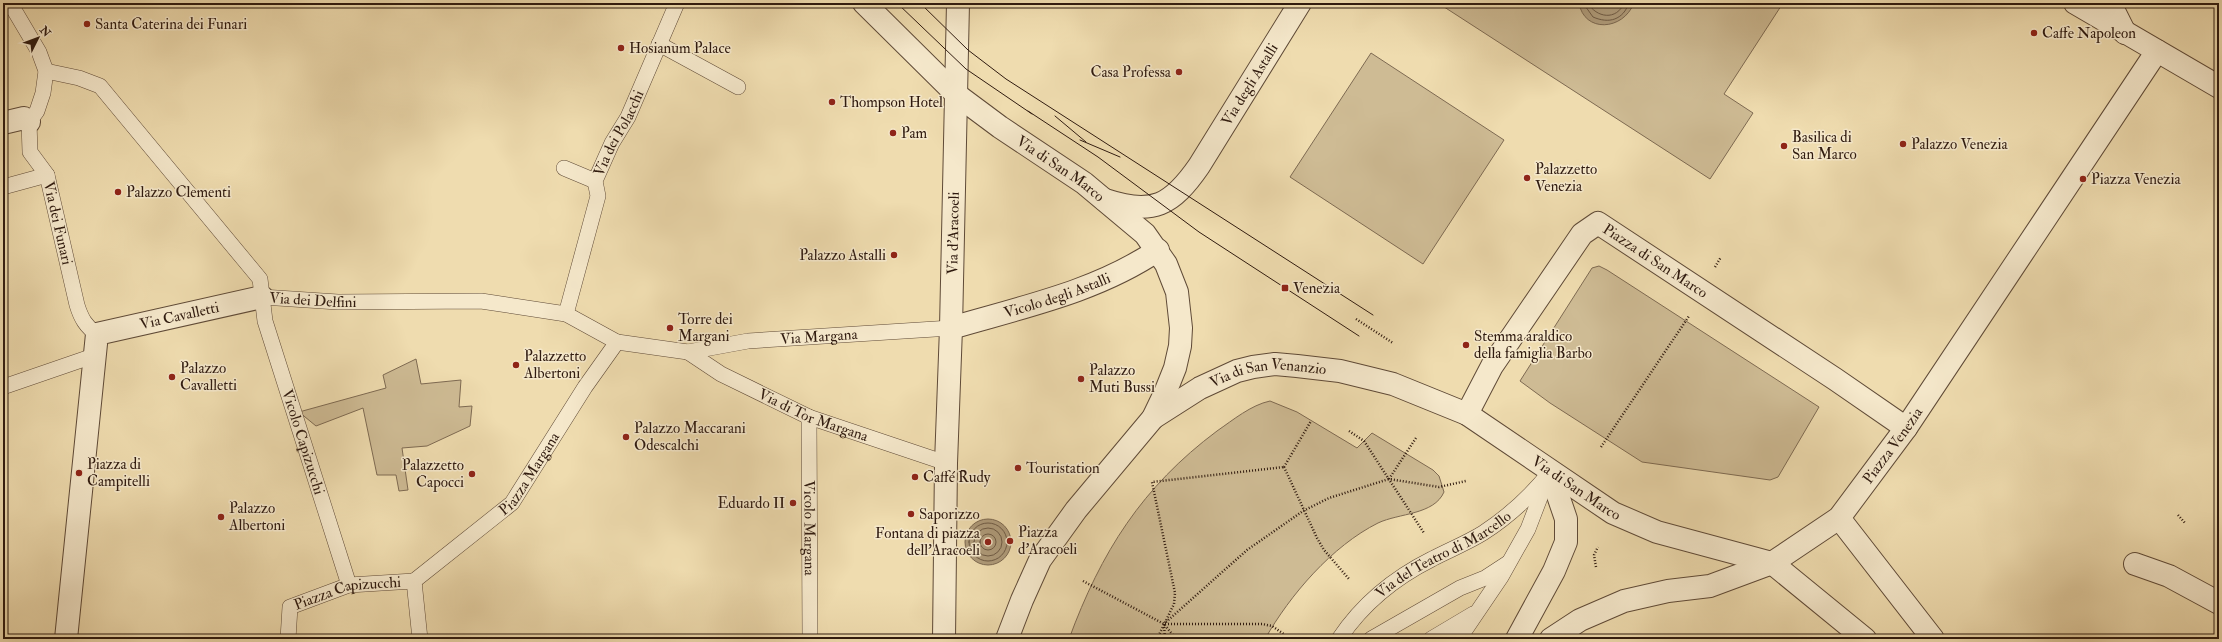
<svg xmlns="http://www.w3.org/2000/svg" width="2222" height="642" font-family="'IM FELL Double Pica',serif">
	<rect width="100%" height="100%" fill="#efdcaf"/>
	<filter id="stains"><feTurbulence type="fractalNoise" baseFrequency=".005" numOctaves="4"/><feColorMatrix values="0 0 0 0 .2 0 0 0 0 .09 0 0 0 0 .02 0 0 0 .5 -.17"/></filter>
	<radialGradient id="worn" r=".72"><stop offset=".6" stop-color="#630" stop-opacity="0"/><stop offset="1" stop-color="#630" stop-opacity=".3"/></radialGradient>
	<path fill="#cebb94" stroke="#7e6a52" d="M1438,3H1783L1724,94L1753,113L1710,179Z
		M1371,53L1504,140L1423,264L1290,177Z
		M1599,266L1607,270L1819,407L1778,477L1770,480L1642,462L1550,403L1520,381L1592,268Z
		M416,359L421,384L461,380L459,407L472,406L470,426L427,446L402,448L408,490L399,491L396,475H377L363,408L316,426L299,412L386,388L383,375Z
		M1270,401L1297,412L1357,448L1372,433L1433,470L1439,476L1444,492C1434,515 1399,513 1378,523C1332,546 1290,595 1265,639H1069C1101,552 1142,487 1217,431C1233,420 1251,405 1270,401Z"/>
	<path fill="#ae9a79" stroke="#7b674f" d="M1579,3H1634C1623,31 1584,33 1579,3Z
		M965 542a23 23 0 1 1 46 0a23 23 0 1 1-46 0Z"/>
	<g fill="none" stroke-linecap="round" stroke-linejoin="round">
		<path stroke="#6e5a44" stroke-width="1" d="M1583,3L1593,17C1609,24 1623,20 1629,3
			M1588,3C1596,18 1617,21 1624,3
			M969 542a19 19 0 1 1 38 0a19 19 0 1 1-38 0Z
			M974 542a14 14 0 1 1 28 0a14 14 0 1 1-28 0Z
			M980 542a8 8 0 1 1 16 0a8 8 0 1 1-16 0Z"/>
		<g stroke="#5f4a37" stroke-width="16">
			<g id="service">
				<path id="s1" d="M10,3L39,52L46,71L43,93L37,111L29,122L30,152L47,175L77,305C81,318 86,327 97,334"/>
				<path d="M659,44L738,87"/>
				<path id="s2" d="M46,71L79,78L100,86L260,279L265,321L349,585"/>
				<path d="M564,168L595,181"/>
				<path d="M3,187L47,175"/>
				<path id="s3" d="M262,297L338,302L481,301L566,314L617,342L688,352L748,341L951,328"/>
				<path id="s4" d="M566,314L598,196L595,181L612,143L628,117L677,3"/>
				<path id="s5" d="M688,352L721,374L809,417L946,463"/>
				<path d="M3,387L96,355"/>
				<path id="s6" d="M809,417L810,639"/>
				<path id="s7" d="M414,581L512,503L585,387L617,342"/>
				<path d="M414,581L420,639"/>
				<path id="s8" d="M288,639L290,607L349,585L414,581"/>
				<path id="s9" d="M1339,639C1363,603 1394,578 1432,559C1449,550 1467,543 1483,533C1509,516 1531,496 1550,472"/>
				<path d="M1371,639L1460,588L1485,578L1508,563"/>
				<path d="M1431,639L1473,614"/>
				<path d="M1459,639L1501,577L1528,529L1546,482"/>
			</g>
		</g>
		<g stroke="#5f4a37" stroke-width="24">
			<g id="pedestrian">
				<path d="M3,123L24,118L29,122"/>
				<path id="s10" d="M951,328C1022,307 1096,292 1158,250"/>
			</g>
		</g>
		<g stroke="#5f4a37" stroke-width="24">
			<g id="minor">
				<path d="M2110,3L2125,33"/>
				<path id="s11" d="M1105,200C1153,216 1172,205 1199,166L1300,3"/>
				<path id="s12" d="M1467,414L1492,366L1582,234L1598,223L1835,379L1906,428"/>
				<path id="s13" d="M1153,418L1200,388L1237,371L1253,367L1275,364L1297,366L1340,371L1393,384L1467,414L1613,513L1657,532L1772,563L1865,639"/>
				<path d="M1839,518L1933,639"/>
				<path d="M2135,564L2169,576L2219,603"/>
				<path id="s14" d="M66,639L97,334L262,297"/>
				<path d="M1517,639L1554,571L1566,542V519L1550,472"/>
			</g>
		</g>
		<g stroke="#5f4a37" stroke-width="24">
			<g id="tertiary">
				<path id="s15" d="M864,3L957,95L1000,127L1084,183L1145,234L1166,264L1177,292L1181,328L1180,346L1175,368L1165,393L1153,418L1076,510L1040,560L1022,600L1007,639"/>
				<path d="M2075,3L2219,87"/>
				<path id="s16" d="M944,639L946,463L951,328L958,3"/>
				<path id="s17" d="M1551,639L1580,620L1624,601L1668,591L1710,586L1772,563L1839,518L1906,428L2157,51"/>
			</g>
		</g>
		<path stroke="#2f1a0f" stroke-width="2.5" stroke-dasharray="1 2" stroke-linecap="butt" d="M1715,267L1721,257
			M1356,319L1393,343
			M1349,431L1364,441L1424,533
			M1416,438L1389,479L1439,487L1466,481
			M1601,447L1689,316
			M1284,467L1317,538L1324,550L1349,579
			M1284,467L1311,421
			M2178,515L2185,523
			M1596,567L1594,555L1598,547
			M1083,581L1164,624L1176,639
			M1166,622L1247,550L1303,511L1329,498L1389,479
			M1164,624L1165,639
			M1165,624H1262L1272,626L1291,639
			M1157,639L1174,604L1175,593L1152,482L1284,467"/>
		<use href="#service" stroke="#f5e8cb" stroke-width="15"/>
		<use href="#pedestrian" stroke="#f5e8cb" stroke-width="22"/>
		<use href="#minor" stroke="#f5e8cb" stroke-width="22"/>
		<use href="#tertiary" stroke="#f5e8cb" stroke-width="22"/>
		<path stroke="#2f1a0f" stroke-width="1" d="M897,3L966,69L1032,114
			M920,3L968,50L1006,79L1373,315
			M1028,111L1098,157L1199,232L1359,336
			M1055,116L1086,142
			M1080,140L1120,157"/>
	</g>
	<g fill="#8f2418" stroke="#f5e8cb" stroke-width="1.5">
		<circle cx="87" cy="24" r="4"/>
		<circle cx="2034" cy="33" r="4"/>
		<circle cx="621" cy="48" r="4"/>
		<circle cx="1179" cy="72" r="4"/>
		<circle cx="832" cy="102" r="4"/>
		<circle cx="893" cy="133" r="4"/>
		<circle cx="1903" cy="144" r="4"/>
		<circle cx="1784" cy="146" r="4"/>
		<circle cx="1527" cy="178" r="4"/>
		<circle cx="2083" cy="179" r="4"/>
		<circle cx="118" cy="192" r="4"/>
		<circle cx="894" cy="255" r="4"/>
		<rect x="1281" y="284" width="8" height="8" rx="2"/>
		<circle cx="670" cy="328" r="4"/>
		<circle cx="1466" cy="345" r="4"/>
		<circle cx="516" cy="365" r="4"/>
		<circle cx="172" cy="377" r="4"/>
		<circle cx="1081" cy="379" r="4"/>
		<circle cx="626" cy="437" r="4"/>
		<circle cx="1018" cy="468" r="4"/>
		<circle cx="79" cy="473" r="4"/>
		<circle cx="472" cy="474" r="4"/>
		<circle cx="915" cy="477" r="4"/>
		<circle cx="793" cy="503" r="4"/>
		<circle cx="911" cy="514" r="4"/>
		<circle cx="221" cy="517" r="4"/>
		<circle cx="1010" cy="541" r="4"/>
		<circle cx="988" cy="542" r="4"/>
	</g>
	<g text-anchor="middle" dominant-baseline="central" stroke-width="3" stroke-linejoin="round" paint-order="stroke">
		<g font-size="15" fill="#2f1a0f" stroke="#f5e8cb" text-anchor="start">
			<text x="95" y="24">Santa Caterina dei Funari</text>
			<text x="2042" y="33">Caffe Napoleon</text>
			<text x="629" y="48">Hosianum Palace</text>
			<text x="1171" y="72" text-anchor="end">Casa Professa</text>
			<text x="840" y="102">Thompson Hotel</text>
			<text x="901" y="133">Pam</text>
			<text x="1792" y="137">Basilica di<tspan x="1792" dy="17">San Marco</tspan></text>
			<text x="1911" y="144">Palazzo Venezia</text>
			<text x="1535" y="169">Palazzetto<tspan x="1535" dy="17">Venezia</tspan></text>
			<text x="2091" y="179">Piazza Venezia</text>
			<text x="126" y="192">Palazzo Clementi</text>
			<text x="886" y="255" text-anchor="end">Palazzo Astalli</text>
			<text x="1293" y="288">Venezia</text>
			<text x="678" y="319">Torre dei<tspan x="678" dy="17">Margani</tspan></text>
			<text x="1474" y="336">Stemma araldico<tspan x="1474" dy="17">della famiglia Barbo</tspan></text>
			<text x="524" y="356">Palazzetto<tspan x="524" dy="17">Albertoni</tspan></text>
			<text x="180" y="368">Palazzo<tspan x="180" dy="17">Cavalletti</tspan></text>
			<text x="1089" y="370">Palazzo<tspan x="1089" dy="17">Muti Bussi</tspan></text>
			<text x="634" y="428">Palazzo Maccarani<tspan x="634" dy="17">Odescalchi</tspan></text>
			<text x="87" y="464">Piazza di<tspan x="87" dy="17">Campitelli</tspan></text>
			<text x="464" y="465" text-anchor="end">Palazzetto<tspan x="464" dy="17">Capocci</tspan></text>
			<text x="1026" y="468">Touristation</text>
			<text x="923" y="477">Caffé Rudy</text>
			<text x="785" y="503" text-anchor="end">Eduardo II</text>
			<text x="229" y="508">Palazzo<tspan x="229" dy="17">Albertoni</tspan></text>
			<text x="919" y="514">Saporizzo</text>
			<text x="1018" y="532">Piazza<tspan x="1018" dy="17">d'Aracoeli</tspan></text>
			<text x="980" y="533" text-anchor="end">Fontana di piazza<tspan x="980" dy="17">dell'Aracoeli</tspan></text>
		</g>
		<g font-size="15" fill="#2f1a0f" stroke="#f5e8cb">
			<text stroke="none"><textPath href="#s11" startOffset="207">Via degli Astalli</textPath></text>
			<text stroke="none"><textPath href="#s4" startOffset="191">Via dei Polacchi</textPath></text>
			<text stroke="none"><textPath href="#s15" startOffset="258">Via di San Marco</textPath></text>
			<text stroke="none"><textPath href="#s1" startOffset="240">Via dei Funari</textPath></text>
			<text stroke="none"><textPath href="#s16" startOffset="406">Via d'Aracoeli</textPath></text>
			<text stroke="none"><textPath href="#s12" startOffset="302">Piazza di San Marco</textPath></text>
			<text stroke="none"><textPath href="#s10" startOffset="111">Vicolo degli Astalli</textPath></text>
			<text stroke="none"><textPath href="#s3" startOffset="51">Via dei Delfini</textPath></text>
			<text stroke="none"><textPath href="#s14" startOffset="391">Via Cavalletti</textPath></text>
			<text stroke="none"><textPath href="#s3" startOffset="567">Via Margana</textPath></text>
			<text stroke="none"><textPath href="#s13" startOffset="127">Via di San Venanzio</textPath></text>
			<text stroke="none"><textPath href="#s5" startOffset="141">Via di Tor Margana</textPath></text>
			<text stroke="none"><textPath href="#s2" startOffset="476">Vicolo Capizucchi</textPath></text>
			<text stroke="none"><textPath href="#s17" startOffset="407">Piazza Venezia</textPath></text>
			<text stroke="none"><textPath href="#s7" startOffset="159">Piazza Margana</textPath></text>
			<text stroke="none"><textPath href="#s13" startOffset="467">Via di San Marco</textPath></text>
			<text stroke="none"><textPath href="#s6" startOffset="111">Vicolo Margana</textPath></text>
			<text stroke="none"><textPath href="#s9" startOffset="136">Via del Teatro di Marcello</textPath></text>
			<text stroke="none"><textPath href="#s8" startOffset="92">Piazza Capizucchi</textPath></text>
		</g>
	</g>
	<rect width="2222" height="642" fill="none" stroke="#efdcaf" stroke-width="16"/>
	<rect x="4" y="4" width="2214" height="634" fill="none" stroke="#2f1a0f" stroke-width="2"/>
	<rect x="8" y="8" width="2206" height="626" fill="none" stroke="#2f1a0f"/>
	<g transform="translate(38 38) rotate(48)" stroke="#f5e8cb" stroke-width="3" paint-order="stroke">
	<path d="M0-3L7 15L0 10L-7 15Z" fill="#2f1a0f"/>
	<text y="-6" font-size="11" font-weight="bold" text-anchor="middle" fill="#2f1a0f">N</text>
	</g>
	<rect width="100%" height="100%" filter="url(#stains)"/>
	<rect width="100%" height="100%" fill="url(#worn)"/>
</svg>
